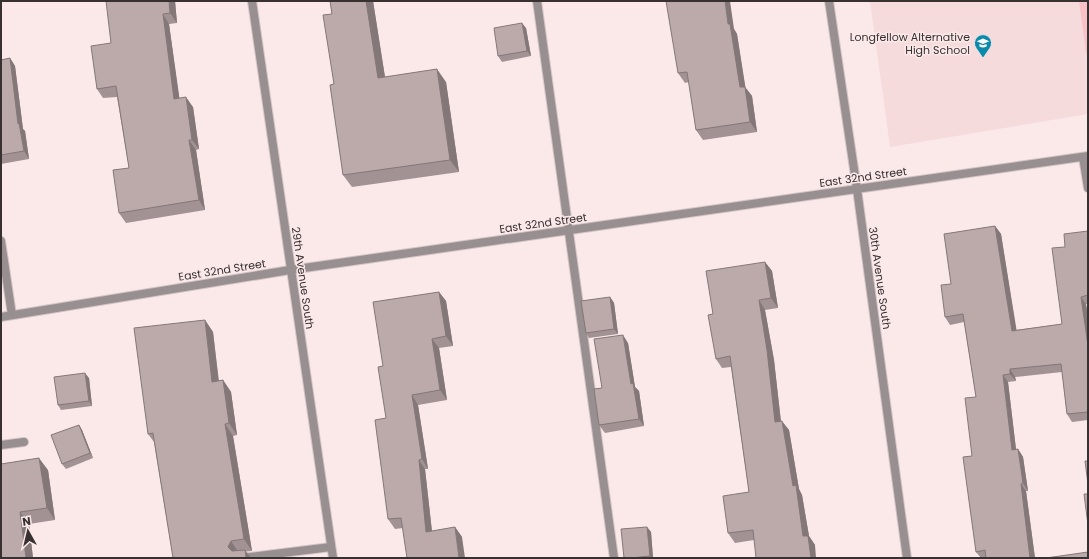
<svg xmlns="http://www.w3.org/2000/svg" width="1089" height="559" font-family="Poppins,sans-serif">
	<rect width="100%" height="100%" fill="#fbe9ea"/>
	<path fill="#f5dbdc" d="M870,1H1088V114L890,147Z"/>
	<path fill="#f8c2c6" d="M1079,1H1088V53H1086Z"/>
	<g fill="none" stroke-linecap="round" stroke-linejoin="round">
		<g stroke="#d4c4c5" stroke-width="10">
			<path id="lane" d="M537,1L614,558
				M1083,157L1088,188
				M1,241L12,315
				M1,445L24,442
				M242,558L331,547"/>
		</g>
		<g stroke="#d4c4c5" stroke-width="10">
			<path id="street" d="M252,1L333,558
				M829,1L857,189L907,558
				M1,317L290,270L1088,156"/>
		</g>
		<use href="#lane" stroke="#978f90" stroke-width="8"/>
		<use href="#street" stroke="#978f90" stroke-width="8"/>
	</g>
	<path fill="#a29293" d="M175,1L177,23L169,24L179,98L193,107L199,149L196,150L205,210L126,223L119,213L129,168L117,97L103,98L97,89L111,43Z
		M330,1H373L385,77L446,82L459,172L352,187L343,175L334,84L332,14Z
		M526,28L531,56L502,62L498,56Z
		M734,29L737,34L745,87L752,96L757,132L703,140L696,130L689,82L685,83L678,73Z
		M10,58L15,66L23,129L25,131L29,159L1,164V60Z
		M995,226L1001,234L1016,330L1062,324L1065,247L1088,231V304H1086L1088,316V420L1072,422L1067,414L1062,372L1015,377L1016,381L1008,382L1016,449H1018L1023,457L1028,491H1026L1035,558H981L976,552L972,456L976,397L964,322L950,325L945,317L951,284Z
		M765,262L772,271L778,308L765,310L774,360L781,421L789,430L799,489L802,495L809,536L815,545L754,540L735,543L728,533L749,492L731,367L722,368L716,359L713,314Z
		M439,292L446,301L453,346L439,348L447,400L418,405L428,469H425L432,531L455,527L462,537L403,528L395,529L388,519L386,418L383,366Z
		M610,297L614,303L618,334L589,338L586,333Z
		M205,320L213,332L219,381L223,380L231,392L237,435L233,436L252,551L173,558L154,442L148,434Z
		M628,343L635,387L639,391L644,426L605,433L599,425Z
		M89,378L92,406L61,410L58,405Z
		M79,425L82,430L93,458L66,469L62,464Z
		M1,464L48,470L55,520L29,524L33,558Z
		M647,527L651,532L653,558H624Z"/>
	<path fill="#847778" d="M169,1H175L177,23L170,13Z
		M366,1H373L387,90L378,78Z
		M725,1H730L734,29L737,34L747,97L740,87L728,24Z
		M163,14L169,24L181,109L174,99Z
		M522,23L526,28L531,56L527,51Z
		M10,58L15,66L23,129L25,131L29,159L24,151L18,124Z
		M437,69L446,82L459,172L450,160Z
		M745,87L752,96L757,132L750,122Z
		M186,97L193,107L199,149L192,140Z
		M189,140L196,150L205,210L199,200Z
		M995,226L1001,234L1018,339L1012,331Z
		M765,262L772,271L778,308L771,298Z
		M439,292L446,301L453,346L446,336Z
		M610,297L614,303L618,334L614,329Z
		M1081,297L1086,304L1088,316V346Z
		M759,300L765,310L774,360L782,432L775,422Z
		M205,320L213,332L220,394L212,382Z
		M623,335L628,343L635,387L639,391L644,426L639,419L631,384Z
		M432,339L439,348L447,400L440,390Z
		M1010,369L1015,377L1016,381L1010,374Z
		M85,373L89,378L92,406L89,401Z
		M1003,375L1008,382L1017,458L1012,450Z
		M223,380L231,392L237,435L229,423Z
		M412,395L418,405L428,469L422,459Z
		M782,421L789,430L799,489L802,495L809,536L815,545L816,558H811L803,536L793,486Z
		M225,424L233,436L252,551L244,539Z
		M79,425L82,430L93,458L90,453Z
		M1018,449L1023,457L1028,491L1023,483Z
		M39,458L48,470L55,520L47,508Z
		M419,460L425,469L433,541L426,532Z
		M1021,484L1026,491L1035,558H1030Z
		M20,512L29,524L33,558H26Z
		M455,527L462,537L465,558H459Z
		M647,527L651,532L653,558H652L650,556Z
		M231,541L239,553L237,558L228,547Z
		M245,550L251,558H247L246,557Z"/>
	<path fill="#bcaaab" stroke="#847778" d="M106,1H169L170,13L163,14L174,99L186,97L192,140H189L199,200L119,213L113,170L129,168L116,86L97,89L91,46L111,43Z
		M330,1H366L378,78L437,69L450,160L343,175L330,85L334,84L323,15L332,14Z
		M666,1H725L728,24H730L740,87H745L750,122L696,130L687,72L678,73Z
		M522,23L527,51L498,56L494,28Z
		M10,58L18,124L19,123L24,151L1,155V60Z
		M995,226L1012,331L1062,324L1052,248L1065,247L1064,234L1088,231V295L1081,297L1088,346V412L1067,414L1061,364L1010,369V374L1003,375L1012,450L1018,449L1023,483L1021,484L1030,558H986L985,550L976,552L963,457L972,456L965,398L976,397L963,314L945,317L941,285L951,284L944,234Z
		M765,262L771,298L759,300L767,350L775,422L782,421L793,486L796,485L803,536H808L811,558H756L753,530L728,533L723,496L749,492L730,356L716,359L708,315L713,314L706,271Z
		M439,292L446,336L432,339L440,390L412,395L422,459L419,460L426,532L455,527L459,558H407L401,518L388,519L375,420L386,418L378,367L383,366L373,302Z
		M610,297L614,329L586,333L581,301Z
		M205,320L212,382L223,380L229,423L225,424L244,539L231,541L228,547L232,551L245,550L246,557H248V558H173L153,433L148,434L134,328Z
		M623,335L631,384L633,383L639,419L599,425L594,389L602,388L594,339Z
		M85,373L89,401L58,405L54,377Z
		M79,425L90,453L62,464L51,435Z
		M39,458L47,508L20,512L26,558H1V464Z
		M1085,461H1088V484Z
		M1084,494H1088V525Z
		M647,527L650,556L631,558H624L621,529Z
		M1088,552V558H1046Z"/>
	<defs>
		<g id="school-pin" transform="scale(0.9)"><path d="M0 17L-7.5 6A9.5 9.5 0 1 1 7.5 6Z" fill="#0c8aac" stroke="#fbe9ea"/><path d="M0-5L7-2L0 1L-7-2ZM-4 1L0 2.5L4 1V4Q0 6-4 4Z" fill="#fff"/></g>
	</defs>
	<g fill-rule="evenodd">
		<use href="#school-pin" x="983" y="43"/>
	</g>
	<g text-anchor="middle" dominant-baseline="central" stroke-width="3" stroke-linejoin="round" paint-order="stroke">
		<g font-size="11" fill="#383131" stroke="#fbe9ea" text-anchor="end">
			<text x="970" y="37">Longfellow Alternative<tspan x="970" dy="13">High School</tspan></text>
		</g>
		<g font-size="11" fill="#383131" stroke="#fbe9ea">
			<text transform="translate(863 177) rotate(-8)">East 32nd Street</text>
			<text transform="translate(543 223) rotate(-8)">East 32nd Street</text>
			<text transform="translate(222 270) rotate(-9)">East 32nd Street</text>
			<text transform="translate(303 278) rotate(82)">29th Avenue South</text>
			<text transform="translate(880 278) rotate(82)">30th Avenue South</text>
		</g>
	</g>
	<rect width="1089" height="559" fill="none" stroke="#383131" stroke-width="4"/>
	<g transform="translate(28 531) rotate(352)" stroke="#fbe9ea" stroke-width="3" paint-order="stroke">
	<path d="M0-3L7 15L0 10L-7 15Z" fill="#383131"/>
	<text y="-6" font-size="11" font-weight="bold" text-anchor="middle" fill="#383131">N</text>
	</g>
</svg>
